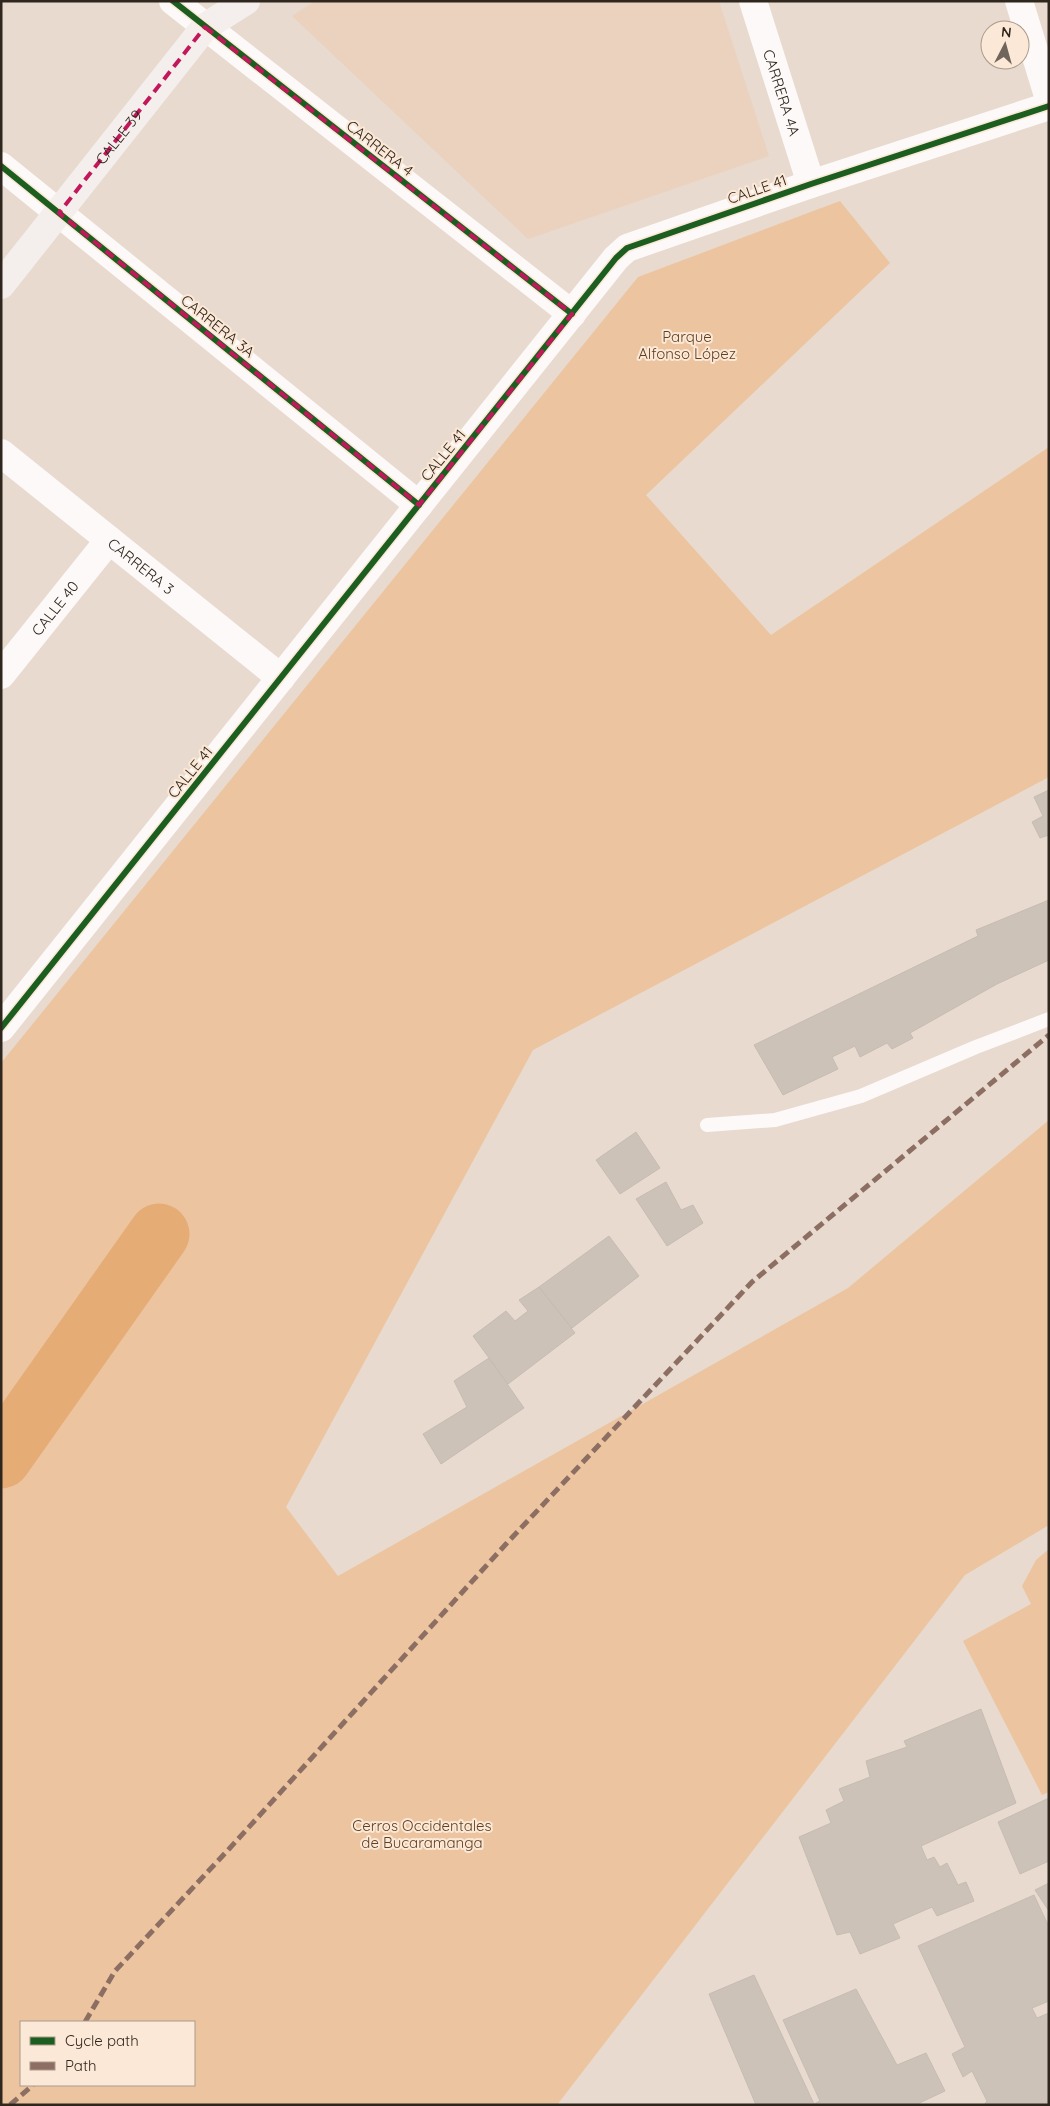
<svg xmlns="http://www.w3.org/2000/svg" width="1050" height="2106" font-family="Quicksand,sans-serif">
	<rect width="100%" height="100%" fill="#e8dace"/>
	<path fill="#ead2be" d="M315,1H719L769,156L528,239L292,16Z"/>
	<path fill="#ecc5a0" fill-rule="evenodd" d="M840,201L890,263L646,495L771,635L1049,447V777L533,1050L286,1507L338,1576L848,1288L1049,1120V1525L965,1575L557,2105H1V1063L638,277ZM21,2022H194V2085H21Z
		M1049,1549V1792L1042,1795L963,1641L1031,1604L1022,1586L1036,1560Z"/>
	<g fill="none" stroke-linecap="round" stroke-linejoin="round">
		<path stroke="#e5ac76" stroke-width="61" d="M1,1458L159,1234"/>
	</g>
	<path fill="#ccc2b8" stroke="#c6bcb2" d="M1049,790V835L1040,838L1032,822L1043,816L1034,797Z
		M1049,900V960L997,984L910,1033L913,1038L892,1049L887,1043L860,1057L855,1046L832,1057L838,1069L783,1095L754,1045L978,936L976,930Z
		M636,1132L660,1168L620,1194L596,1160Z
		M666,1182L681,1210L693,1205L703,1223L667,1246L636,1199Z
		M609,1236L639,1276L572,1328L539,1287Z
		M539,1287L575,1333L508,1384L473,1336L506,1311L515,1321L528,1311L519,1300Z
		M489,1358L524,1408L441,1464L423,1434L467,1407L454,1381Z
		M981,1709L1016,1803L921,1846L927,1860L934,1857L940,1867L947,1863L958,1885L966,1882L974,1901L937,1916L932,1907L893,1924L900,1938L860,1954L850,1932L837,1935L799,1837L831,1823L826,1810L844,1801L839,1789L870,1777L866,1761L907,1747L904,1741Z
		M1049,1798V1861L1020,1874L998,1822Z
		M1049,1883V1911L1035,1890Z
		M1034,1895L1049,1927V2001L1032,2008L1037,2018L1049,2013V2105H984L987,2101L972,2071L963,2077L952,2054L965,2047L918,1946Z
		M754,1975L814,2104L820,2101L783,2020L856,1989L897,2065L926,2053L945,2091L915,2105H756L709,1994Z"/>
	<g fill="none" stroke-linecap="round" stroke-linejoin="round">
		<path stroke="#fcf9f8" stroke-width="14" d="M707,1125L775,1120L861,1096L976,1047L1049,1019"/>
		<g stroke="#fcf9f8" stroke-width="28">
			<path d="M173,1L572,314"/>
			<path id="s1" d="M753,1L811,184"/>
			<path d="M1019,1L1049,99"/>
			<path d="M1,166L419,505"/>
			<path id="s2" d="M1,453L281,678"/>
			<path id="s3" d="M1,675L109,540"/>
			<path d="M1,1028L616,258L627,248L811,184L1049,106"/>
		</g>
		<path stroke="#f4efec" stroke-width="28" id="s4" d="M1,285L205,27L246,1"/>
		<path stroke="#8d6e63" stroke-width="5" stroke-dasharray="10 5" stroke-linecap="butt" d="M85,2022L115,1971L229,1849L506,1544L752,1282L1049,1035
			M10,2105L33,2085"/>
		<g stroke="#fce8d6" stroke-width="9">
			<path id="cycleway" d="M173,1L572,314
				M1,166L419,505
				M1,1028L616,258L627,248L811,184L1049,106"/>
		</g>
		<use href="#cycleway" stroke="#1b5e20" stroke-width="6"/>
	</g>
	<path fill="none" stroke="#c2185b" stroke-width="4" stroke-dasharray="10 6" stroke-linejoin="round" d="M205,27L572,314L419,505L59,213Z"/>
	<g text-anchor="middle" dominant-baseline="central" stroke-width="4" stroke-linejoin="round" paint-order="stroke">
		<g font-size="15" fill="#2f261e" stroke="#fce8d6">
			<text stroke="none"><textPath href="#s1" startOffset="96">CARRERA 4A</textPath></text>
			<text stroke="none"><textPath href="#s4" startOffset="189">CALLE 39</textPath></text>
			<text transform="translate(380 148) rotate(38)">CARRERA 4</text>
			<text transform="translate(757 189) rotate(-19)">CALLE 41</text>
			<text transform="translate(218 326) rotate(39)">CARRERA 3A</text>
			<text transform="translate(443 455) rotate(-51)">CALLE 41</text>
			<text stroke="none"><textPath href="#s2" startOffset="180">CARRERA 3</textPath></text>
			<text stroke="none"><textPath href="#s3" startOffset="86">CALLE 40</textPath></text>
			<text transform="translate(190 772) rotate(-51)">CALLE 41</text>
		</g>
		<g font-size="15" fill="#5f4021" stroke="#fce8d6">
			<text x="687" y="336">Parque<tspan x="687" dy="17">Alfonso López</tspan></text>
			<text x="422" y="1825">Cerros Occidentales<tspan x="422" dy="17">de Bucaramanga</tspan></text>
		</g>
	</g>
	<rect width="1050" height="2106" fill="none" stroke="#2f261e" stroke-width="5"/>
	<rect x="20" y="2021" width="175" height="65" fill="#fce8d6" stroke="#aa9a8c"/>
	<rect x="30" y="2037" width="25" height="8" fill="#1b5e20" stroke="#aa9a8c"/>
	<text x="65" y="2046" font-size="15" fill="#2f261e">Cycle path</text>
	<rect x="30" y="2062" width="25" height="8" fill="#8d6e63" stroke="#aa9a8c"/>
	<text x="65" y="2071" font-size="15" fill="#2f261e">Path</text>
	<g transform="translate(1005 45) rotate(6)"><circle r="24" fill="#fce8d6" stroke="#aa9a8c"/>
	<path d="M0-4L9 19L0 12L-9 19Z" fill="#70655c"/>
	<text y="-8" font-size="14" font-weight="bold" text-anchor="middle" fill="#2f261e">N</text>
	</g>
</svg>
